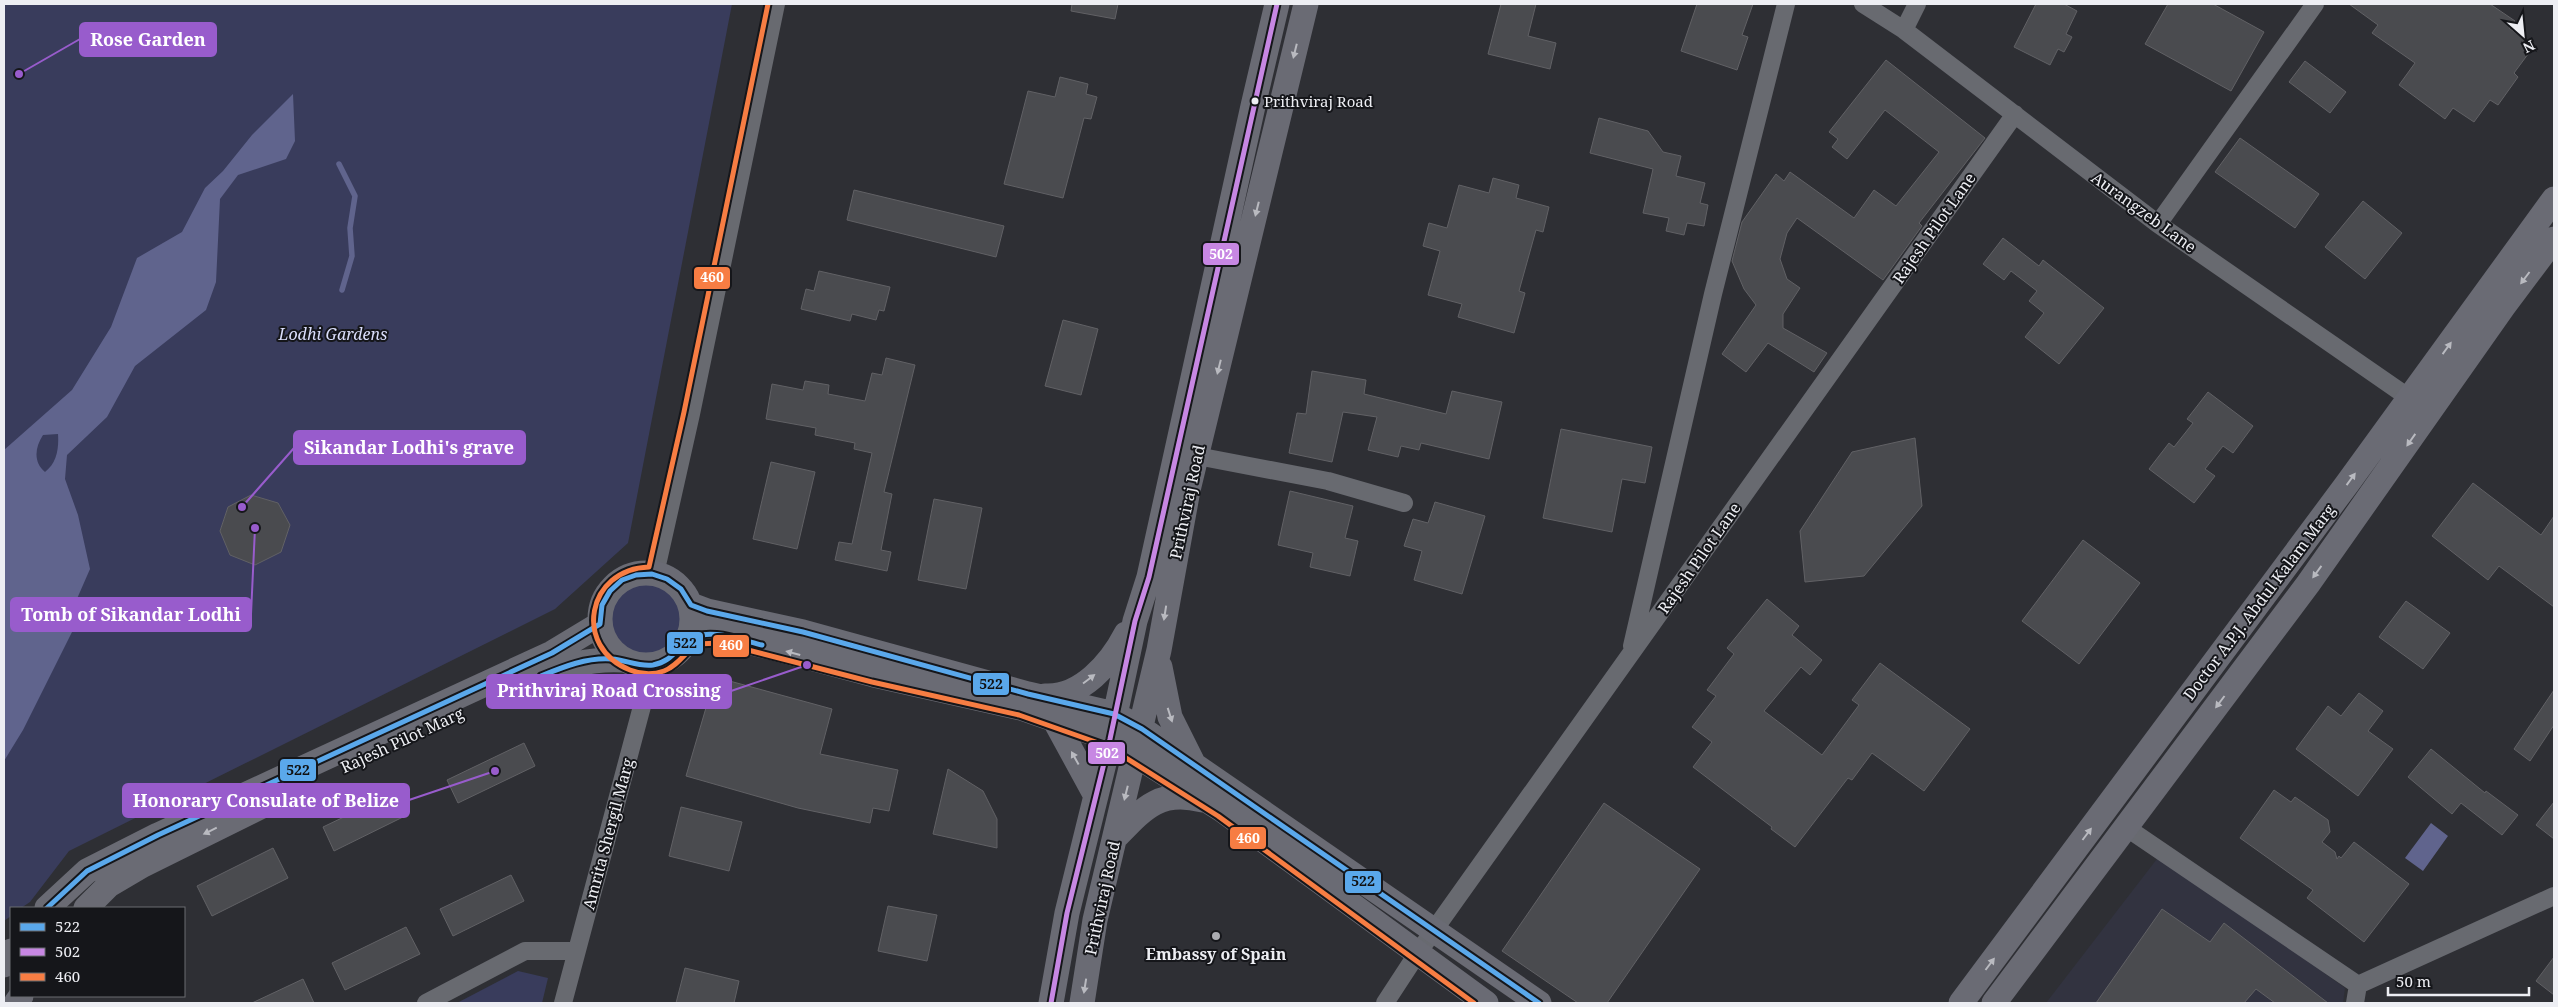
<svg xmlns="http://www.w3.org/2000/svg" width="2558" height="1007" font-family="'Noto Serif',serif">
	<rect width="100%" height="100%" fill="#2e2f34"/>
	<path fill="#323340" d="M2160,855L2345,988L2343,1003H2046Z"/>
	<path fill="#393c5c" d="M4,4H732L628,543L555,609L69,851L30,902L21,908H11V916L4,921Z
		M607 618a37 37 0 1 1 74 0a37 37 0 1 1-74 0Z
		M518,971L548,978L542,1003H457Z"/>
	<path fill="#60648d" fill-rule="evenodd" d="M293,94L295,141L286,159L238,175L220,199L216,282L206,310L135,366L107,417L67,455L65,479L78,515L90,569L76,601L73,630L23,730L4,761V450L72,390L111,327L137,258L182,232L205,188L223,171L252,135ZM58,434C59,448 57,463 45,472C33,462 35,447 43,435Z
		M2431,823L2448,836L2423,871L2405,858Z"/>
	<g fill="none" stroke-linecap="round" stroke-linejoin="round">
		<path stroke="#60648d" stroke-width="5.5" d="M339,164L355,196L350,228L352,256L342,290"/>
	</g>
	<path fill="#4a4b4f" stroke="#616165" d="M1072,4H1118L1115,19L1071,11Z
		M1501,4H1536L1528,36L1556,43L1550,69L1488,54Z
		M1697,4H1753L1742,35L1748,37L1737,70L1681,51Z
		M2036,4H2064L2077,11L2066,34L2072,37L2064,52L2058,49L2050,65L2014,47Z
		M2168,4H2213L2264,32L2231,91L2145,44Z
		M2349,4H2490L2515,21L2509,28L2534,46L2514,73L2518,77L2498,105L2490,100L2474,122L2453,108L2445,119L2399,85L2415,63L2372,33L2378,25Z
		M1886,60L1985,138L1919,223L1922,226L1883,280L1797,218L1787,233L1780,259L1787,279L1800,288L1783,314V328L1827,353L1814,372L1768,343L1746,372L1722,354L1756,305L1744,289L1732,261L1742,222L1776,174L1784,181L1790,172L1854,218L1874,190L1896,206L1939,152L1885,110L1847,159L1832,147L1838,139L1829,132Z
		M2305,61L2346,92L2330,113L2289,82Z
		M1060,77L1088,84L1086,94L1097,97L1091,119L1084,118L1063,198L1004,184L1028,91L1055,97Z
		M1599,118L1648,131L1663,152L1681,156L1676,176L1705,183L1700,203L1708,205L1704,226L1687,223L1684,235L1666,231L1669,218L1643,213L1653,169L1590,153Z
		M2240,138L2319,194L2295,228L2215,172Z
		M1493,178L1519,185L1516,198L1549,207L1543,232L1536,230L1519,291L1525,293L1514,333L1458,317L1462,304L1428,295L1440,251L1423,246L1429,223L1447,228L1459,185L1489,193Z
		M854,190L1004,226L996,257L847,220Z
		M2363,201L2402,233L2365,279L2325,247Z
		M2003,238L2039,266L2043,260L2104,308L2059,364L2025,337L2044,313L2029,301L2037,291L2011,271L2004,280L1983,264Z
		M819,271L890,287L884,311L879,310L876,320L852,314L850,321L801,309L806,289L814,291Z
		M1063,320L1098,329L1081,395L1045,386Z
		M886,358L915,365L884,492L892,494L881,550L891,552L887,571L835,560L839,542L852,544L872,453L854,449L855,443L815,435L816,428L766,419L772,384L803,390L805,381L829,385L828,394L865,401L872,373L882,375Z
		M1312,371L1366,380L1364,394L1446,414L1452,391L1502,402L1489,459L1421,443L1419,450L1401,446L1398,457L1368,450L1377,417L1343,412L1332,462L1289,453L1297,413L1306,414Z
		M2208,392L2253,426L2233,453L2223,446L2205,469L2215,476L2194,503L2149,469L2169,443L2174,447L2193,423L2187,419Z
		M1561,429L1652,447L1645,483L1622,479L1612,532L1543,518Z
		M1915,438L1922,506L1864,576L1805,582L1800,531L1852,452Z
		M771,462L815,472L797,549L753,539Z
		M2473,483L2541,535L2554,516V607L2499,566L2488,580L2432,536Z
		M1290,491L1353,506L1345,538L1358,541L1350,576L1310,567L1313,553L1278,545Z
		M251,495L278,503L290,525L281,552L255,565L230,555L220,531L228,507Z
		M934,499L982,508L966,589L918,580Z
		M1435,502L1485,516L1462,594L1414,580L1422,551L1404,546L1413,519L1428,523Z
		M2083,540L2140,583L2079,664L2022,621Z
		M1767,599L1799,626L1792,635L1822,660L1810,675L1801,667L1764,711L1822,755L1859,705L1852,700L1880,663L1970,729L1924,791L1872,753L1852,780L1848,778L1795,847L1771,829L1772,827L1693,767L1712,742L1692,727L1716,696L1707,690L1734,654L1727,648Z
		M2406,601L2450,633L2423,669L2379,637Z
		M715,677L832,709L820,754L898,770L889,811L873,808L870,823L798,808L686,776Z
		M2554,690V725L2530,761L2514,749Z
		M2359,693L2383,711L2368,731L2393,749L2358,796L2296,749L2328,706L2341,716Z
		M524,743L535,766L458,803L447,780Z
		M2431,749L2485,793L2486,791L2518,815L2502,835L2461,803L2452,814L2408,777Z
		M948,769L983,791L997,819V848L933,834Z
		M2274,790L2291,802L2295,797L2328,820L2330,832L2322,842L2335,852L2337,859L2339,856L2341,858L2354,842L2409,884L2364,942L2307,898L2313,890L2240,838Z
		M392,794L403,817L334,851L323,827Z
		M2554,802V839L2536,825Z
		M1604,803L1700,869L1607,1003H1578L1502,951Z
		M681,807L742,822L729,871L669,856Z
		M273,848L288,878L212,916L197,886Z
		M511,875L524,901L453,936L440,909Z
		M888,906L937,915L927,961L878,951Z
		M2162,909L2210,942L2224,923L2328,1003H2275L2256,989L2244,1003H2096Z
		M406,927L420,954L345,990L332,963Z
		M2554,957V995L2536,981Z
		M685,968L739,981L734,1003H676Z
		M303,979L314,1003H252Z"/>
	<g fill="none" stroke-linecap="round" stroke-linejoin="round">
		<path stroke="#686a70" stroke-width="18" d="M1863,4L1904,30L2158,224L2418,404
			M1904,30L1917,4
			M2158,224L2315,4
			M1197,456L1328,481L1404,503
			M655,574L691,414L776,4
			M1632,646L1713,294L1786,4
			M2127,828L2358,985
			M426,1003L525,951H576
			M563,1003L653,665
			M1385,1003L1417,954L2015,114
			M2355,1003L2358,985L2554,896"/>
		<path stroke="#6a6b74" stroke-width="25" d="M600 619a46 46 0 1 1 92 0a46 46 0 1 1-92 0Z
			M691,605L707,611L803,632L1028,694L1114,714L1142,729L1539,1003
			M688,640L698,635L722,636L769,647L874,675L1021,708L1110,739L1222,810L1486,1003
			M1160,667L1170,717L1192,761
			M533,680C564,666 589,658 624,660
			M1045,696C1081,698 1111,663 1126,634
			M1054,719L1096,796
			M1115,838C1143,809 1159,789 1202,800
			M47,908L87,871L158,835L552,653L600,624
			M86,908L109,885L143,865L274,800
			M4,965L11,951
			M16,1003L21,996
			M1051,1003L1067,913L1110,739L1135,621L1149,577L1253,106L1277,4
			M1082,1003L1095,920L1159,650L1188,490L1306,4
			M1961,1003L2347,484L2554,199
			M1994,1003L2308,584L2503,307L2554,239"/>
		<g stroke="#15161a" stroke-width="9">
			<path id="bus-1" d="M541,676C563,667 587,657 612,659C626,660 639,667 653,665C670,662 675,651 687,641C706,626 741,640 762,645
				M47,908L87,871L158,835L552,653L600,624L602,605L610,591L622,580L636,575L652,574L667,579L681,589L691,605L707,611L803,632L1028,694L1114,714L1142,729L1539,1003"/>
		</g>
		<g stroke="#15161a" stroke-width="9">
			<path id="bus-2" d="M1051,1003L1067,913L1110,739L1135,621L1149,577L1277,4"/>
		</g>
		<g stroke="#15161a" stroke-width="9">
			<path id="bus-3" d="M768,4L684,412L649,567C587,569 572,647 630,670C640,674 653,675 664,671C677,666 685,653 696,644L721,643L872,682L1019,715L1107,746L1218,816L1474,1003"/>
		</g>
		<use href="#bus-1" stroke="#5aa8eb" stroke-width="5"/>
		<use href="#bus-2" stroke="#c787e3" stroke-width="5"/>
		<use href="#bus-3" stroke="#f77d43" stroke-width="5"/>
	</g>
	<defs><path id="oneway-solid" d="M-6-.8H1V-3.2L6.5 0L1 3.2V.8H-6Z" transform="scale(1.25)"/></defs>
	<g fill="#b9bac0">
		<use href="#oneway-solid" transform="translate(1295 51) rotate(104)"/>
		<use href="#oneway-solid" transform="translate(1257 209) rotate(104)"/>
		<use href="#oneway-solid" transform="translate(2525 278) rotate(127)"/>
		<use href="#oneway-solid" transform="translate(2447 348) rotate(-54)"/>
		<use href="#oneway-solid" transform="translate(1219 367) rotate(104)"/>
		<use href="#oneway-solid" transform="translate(2411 440) rotate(125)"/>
		<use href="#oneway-solid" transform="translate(2351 479) rotate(-54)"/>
		<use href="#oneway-solid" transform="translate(2317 572) rotate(126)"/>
		<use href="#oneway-solid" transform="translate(1165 613) rotate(99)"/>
		<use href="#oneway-solid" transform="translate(793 653) rotate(-165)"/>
		<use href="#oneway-solid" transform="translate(1089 679) rotate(-37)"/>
		<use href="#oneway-solid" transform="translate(2220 702) rotate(127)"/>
		<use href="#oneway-solid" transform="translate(1170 715) rotate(72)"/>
		<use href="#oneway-solid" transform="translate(1075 758) rotate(-119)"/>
		<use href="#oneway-solid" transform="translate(1126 793) rotate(104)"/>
		<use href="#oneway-solid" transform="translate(210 831) rotate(154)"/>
		<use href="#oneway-solid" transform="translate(2087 834) rotate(-53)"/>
		<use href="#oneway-solid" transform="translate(1990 964) rotate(-53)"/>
		<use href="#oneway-solid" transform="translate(1085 986) rotate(99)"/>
	</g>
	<circle fill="#edeef3" stroke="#15161a" stroke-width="2" cx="1255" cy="101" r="4.5"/>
	<circle fill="#aaabb0" stroke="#15161a" stroke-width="2" cx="1216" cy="936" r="5"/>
	<g text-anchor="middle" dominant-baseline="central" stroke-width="4" stroke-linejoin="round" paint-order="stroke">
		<g font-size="15" fill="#edeef3" stroke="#15161a" text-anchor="start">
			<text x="1264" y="101">Prithviraj Road</text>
		</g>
		<g font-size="16" fill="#edeef3" stroke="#15161a">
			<text transform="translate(2144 212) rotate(36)">Aurangzeb Lane</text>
			<text transform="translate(1934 228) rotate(-55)">Rajesh Pilot Lane</text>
			<text transform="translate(1187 502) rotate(-78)">Prithviraj Road</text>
			<text transform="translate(1699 558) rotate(-55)">Rajesh Pilot Lane</text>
			<text transform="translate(2259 602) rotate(-53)">Doctor A.P.J. Abdul Kalam Marg</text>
			<text transform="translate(402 740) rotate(-25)">Rajesh Pilot Marg</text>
			<text transform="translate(608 834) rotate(-75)">Amrita Shergil Marg</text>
			<text transform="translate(1102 898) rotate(-78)">Prithviraj Road</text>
		</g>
		<g font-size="16" font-style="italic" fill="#dbdffc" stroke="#15161a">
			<text x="333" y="334">Lodhi Gardens</text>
		</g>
		<g font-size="16" font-weight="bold" fill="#edeef3" stroke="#15161a">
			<text x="1216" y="954">Embassy of Spain</text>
		</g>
	</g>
	<path fill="none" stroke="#985ccc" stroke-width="2" d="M19 74L80 39M242 507L294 448M255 528L251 614M807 665L731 691M495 771L409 800"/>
	<g fill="#985ccc" stroke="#15161a" stroke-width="2">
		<circle cx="19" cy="74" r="5"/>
		<circle cx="242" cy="507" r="5"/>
		<circle cx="255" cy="528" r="5"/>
		<circle cx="807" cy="665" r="5"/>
		<circle cx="495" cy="771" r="5"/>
	</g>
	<g fill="#985ccc" stroke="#985ccc" stroke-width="2">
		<rect x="80" y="23" width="136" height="33" rx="5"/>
		<rect x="294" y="431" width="231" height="33" rx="5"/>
		<rect x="11" y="598" width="240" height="33" rx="5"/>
		<rect x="487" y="675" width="244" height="33" rx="5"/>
		<rect x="123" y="784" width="286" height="33" rx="5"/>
	</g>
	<g font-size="18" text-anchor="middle" font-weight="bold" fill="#fff">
		<text x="148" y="46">Rose Garden</text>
		<text x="409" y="454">Sikandar Lodhi's grave</text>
		<text x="131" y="621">Tomb of Sikandar Lodhi</text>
		<text x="609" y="697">Prithviraj Road Crossing</text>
		<text x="266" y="807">Honorary Consulate of Belize</text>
	</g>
	<g stroke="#15161a" stroke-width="2">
		<rect x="1202" y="242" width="38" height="24" rx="5" fill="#c787e3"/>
		<rect x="693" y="266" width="38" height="24" rx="5" fill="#f77d43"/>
		<rect x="666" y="631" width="38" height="24" rx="5" fill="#5aa8eb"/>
		<rect x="712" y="634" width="38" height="24" rx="5" fill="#f77d43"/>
		<rect x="972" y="672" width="38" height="24" rx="5" fill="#5aa8eb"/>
		<rect x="1087" y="741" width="39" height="24" rx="5" fill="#c787e3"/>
		<rect x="279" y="758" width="38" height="24" rx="5" fill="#5aa8eb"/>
		<rect x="1229" y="826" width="38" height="24" rx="5" fill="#f77d43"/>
		<rect x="1344" y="870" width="38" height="24" rx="5" fill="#5aa8eb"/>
	</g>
	<g font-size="14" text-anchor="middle" font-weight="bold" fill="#fff">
		<text x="1221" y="259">502</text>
		<text x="712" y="282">460</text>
		<text x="731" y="650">460</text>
		<text x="1107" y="758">502</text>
		<text x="1248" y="843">460</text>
	</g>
	<g font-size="14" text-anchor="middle" font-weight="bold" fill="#111">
		<text x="685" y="648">522</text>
		<text x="991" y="689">522</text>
		<text x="298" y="775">522</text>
		<text x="1363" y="886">522</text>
	</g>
	<rect width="2558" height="1007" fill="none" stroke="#edeef3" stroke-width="10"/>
	<rect x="10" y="907" width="175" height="90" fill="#15161a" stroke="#6b6c71"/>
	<rect x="20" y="923" width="25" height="8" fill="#5aa8eb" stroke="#6b6c71"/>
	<text x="55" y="932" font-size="15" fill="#edeef3">522</text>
	<rect x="20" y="948" width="25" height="8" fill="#c787e3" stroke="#6b6c71"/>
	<text x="55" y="957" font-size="15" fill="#edeef3">502</text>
	<rect x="20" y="973" width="25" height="8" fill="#f77d43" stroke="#6b6c71"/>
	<text x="55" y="982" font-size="15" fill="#edeef3">460</text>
	<g transform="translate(2523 35) rotate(153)" stroke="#15161a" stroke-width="4" paint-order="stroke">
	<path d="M0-4L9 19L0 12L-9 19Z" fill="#edeef3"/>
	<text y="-8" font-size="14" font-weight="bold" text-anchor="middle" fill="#edeef3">N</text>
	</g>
	<path d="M2388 987v8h141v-8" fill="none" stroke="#edeef3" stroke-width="2.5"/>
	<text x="2396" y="987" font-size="15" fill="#edeef3" stroke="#15161a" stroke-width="4" paint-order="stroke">50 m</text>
</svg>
